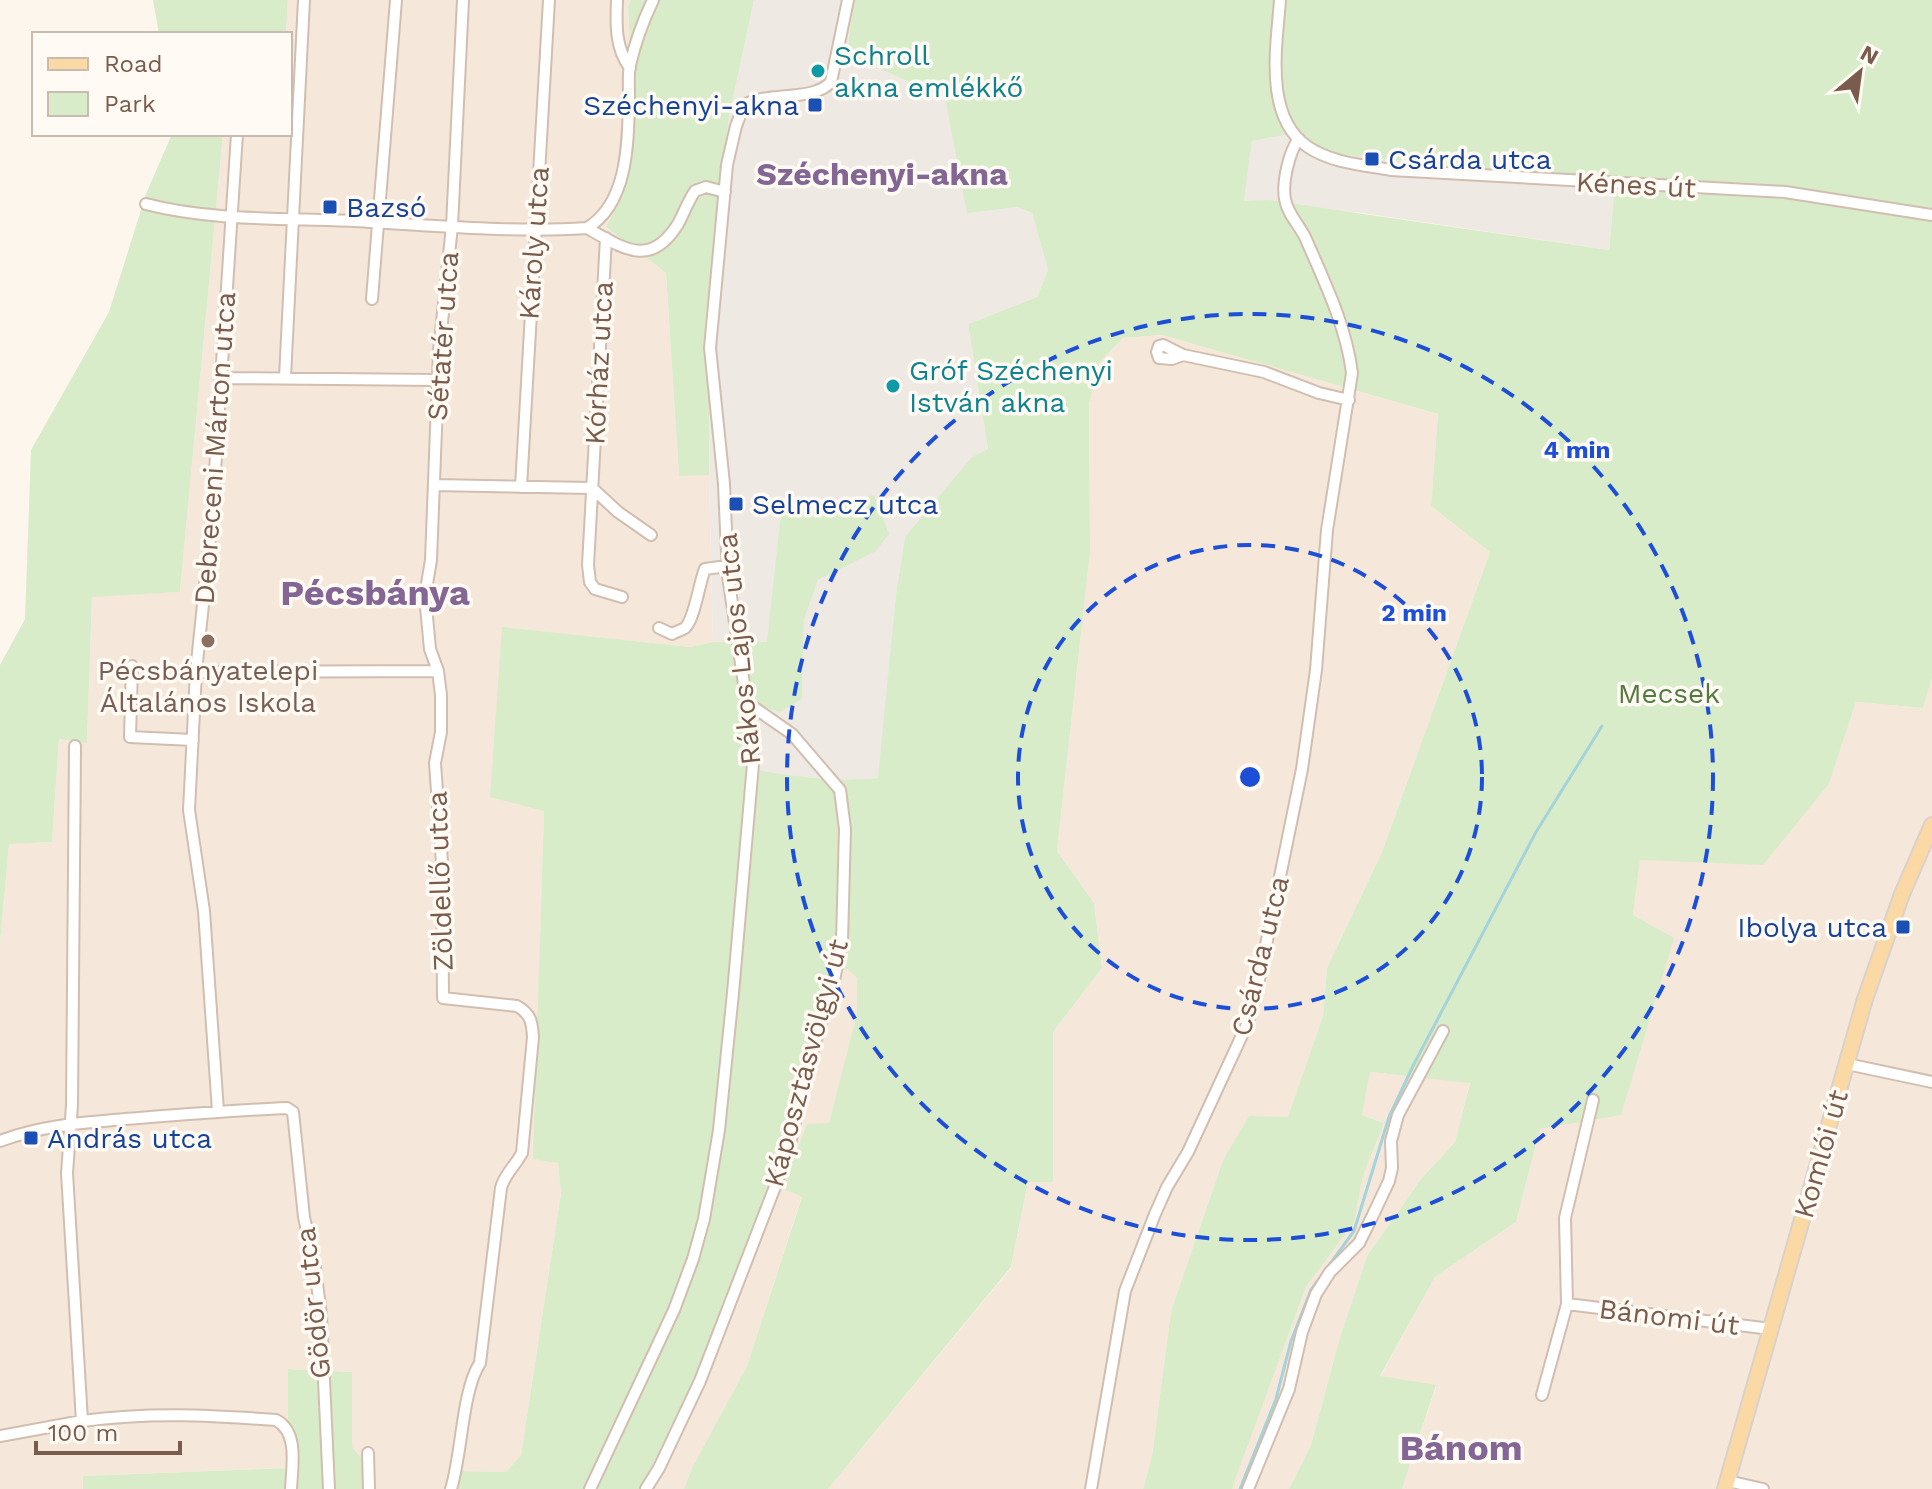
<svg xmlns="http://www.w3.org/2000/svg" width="1932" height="1489" font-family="'Work Sans',sans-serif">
	<rect width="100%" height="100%" fill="#fdf6ec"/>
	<path fill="#f5e8da" d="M288,0H631L628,7L633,97L624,193L606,227L666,273L679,475H709L713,642L690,647L502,628L544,810L534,1159L558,1162L561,1193L521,1455L506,1472L462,1471L454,1489H368L361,1458L352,1446V1372L289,1369L288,1468L84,1476L83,1489H0V944L9,843L52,842L59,739L87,742L92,596L180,592L223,134H290V34H286Z
		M1162,335L1438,414L1431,506L1490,552L1382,852L1327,968L1323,1016L1288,1118L1250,1117L1223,1160L1171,1311L1152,1456L1143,1489H828L1011,1268L1028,1182H1053V1032L1102,968L1094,903L1057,851L1090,552L1089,404L1100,362L1123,338Z
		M1932,678V1489H1402L1436,1386L1380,1377L1435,1277L1516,1222L1540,1129L1633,915L1640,859L1763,864L1829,784L1856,702L1923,708Z
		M847,969L857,978V1013L829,1124L782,1187L802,1196L747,1366L692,1468L684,1489H640L700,1370L731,1293L774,1173L832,976Z
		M1369,1072L1470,1082L1455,1142L1421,1179L1367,1256L1340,1337L1311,1445L1289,1489H1232L1306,1287L1354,1223L1363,1176L1384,1123L1362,1115Z"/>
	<path fill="#efe9e4" d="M754,0H854L846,60L869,64L945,98L1017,207L1032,213L1048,270L1037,297L968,324L988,449L905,537L896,594L879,778L854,780L800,777L757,770L751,702L802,699L804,620L818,580L875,552L782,513L768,642H713L709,475L710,284L729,117Z
		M1285,135L1339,154L1615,184L1609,250L1362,213L1244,201L1252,141Z"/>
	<path fill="#d8ecc9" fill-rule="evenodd" d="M153,0H288L286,34H159Z
		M631,0H754L729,117L710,284L709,475L679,476L666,273L606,227L624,193L633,97L628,7Z
		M854,0H1932V678L1923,708L1856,702L1829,784L1763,865L1640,860L1633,915L1674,938L1621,1115L1540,1129L1516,1222L1435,1277L1380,1376L1436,1385L1402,1489H1289L1311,1445L1340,1337L1367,1256L1421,1179L1455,1142L1470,1083L1370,1072L1362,1115L1384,1123L1363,1176L1354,1223L1306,1287L1232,1489H1143L1152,1456L1171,1311L1223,1160L1249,1116L1288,1117L1323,1016L1327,968L1382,852L1490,552L1431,506L1438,414L1162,335L1123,338L1100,362L1089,404L1090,552L1057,851L1094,903L1102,968L1053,1032V1182H1028L1011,1267L828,1489H684L692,1468L747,1366L802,1197L782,1188L807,1124L829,1123L857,1013V978L847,969L831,976C812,1042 795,1110 773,1175C736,1285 694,1386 640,1489H454L462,1471L506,1472L521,1455L561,1193L558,1163L533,1159L544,811L490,797L502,627L690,647L713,642H767L781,513L874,495L889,534L875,552L818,580L804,620L802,699L780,712L751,703L758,770C798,777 838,782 878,778L896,594L905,537L972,457L988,449L968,324L1037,297L1048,270L1032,213L1017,207L967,213L945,98L869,64L846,60ZM1285,135L1339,154L1615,184L1609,250L1269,200L1244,201L1252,141Z
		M172,134H223L180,592L92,597L87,743L59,739L52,842L9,844L0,944V665L25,619L31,450L109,312L146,194Z
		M288,1369L352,1372V1446L361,1458L368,1489H83V1476L288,1468Z"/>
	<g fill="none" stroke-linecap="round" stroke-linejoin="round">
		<path stroke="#a5d3da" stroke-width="3" d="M1240,1489L1276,1399L1291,1341L1311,1290L1354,1231L1389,1117L1414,1064L1536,832L1602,726"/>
		<g stroke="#d1beb0" stroke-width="14">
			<path id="minor" d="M617,0C616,24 615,48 630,68
				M1280,0C1277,44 1263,117 1308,147C1332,163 1363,165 1391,170L1785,192L1932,215
				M146,204C210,221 288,218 354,221C431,225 510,233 587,228C629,203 628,140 629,97C629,86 628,75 630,65C635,43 643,21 653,0
				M587,228C623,248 650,269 678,224C684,213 688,201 695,191L706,187L725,192
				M606,238L588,565L590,582L595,589L622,597
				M372,299L396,0
				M1183,355L1172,359L1159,358L1157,352L1159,346L1163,345L1183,355L1264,372L1319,393L1349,400
				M285,377L304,0
				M220,378L438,380
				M434,485L592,488L618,512L651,535
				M521,487L549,0
				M659,628L672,634C673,633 684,629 685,628C695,618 699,583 705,569L727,566
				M132,666L130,737L193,740
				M438,671L430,649L425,596L431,560L439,351L452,226L463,0
				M196,672L438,671L441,695V732L435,763L442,863L443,998L517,1006C531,1014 532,1022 533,1037L522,1153C515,1166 504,1175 501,1188L480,1363C462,1390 462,1454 451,1489
				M1847,1064L1932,1082
				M1593,1100L1565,1218L1567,1304L1771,1329
				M218,1111L204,911L189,810L196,672L212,517L237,134
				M0,1141C45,1124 91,1122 139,1118C188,1114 237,1110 287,1108L293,1112L304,1217L315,1268L321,1315L329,1489
				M1542,1395L1567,1304
				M82,1421C151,1412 207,1415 276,1420C299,1432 292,1467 291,1489
				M0,1436L82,1421L67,1173L72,1105L75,746
				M368,1453L369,1489
				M1728,1481L1763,1489
				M590,1489L674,1310L693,1259L704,1219L719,1130L733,993L753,764L751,731L728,576L724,484L710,348L727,165L736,126L744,105C770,91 813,102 831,82L848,0
				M646,1489L659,1468L700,1381L788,1153L804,1080L834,980L842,941L845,829L840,790L792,734L746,702
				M1091,1489L1125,1291L1155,1214L1167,1187L1188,1152L1237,1046L1248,1022L1258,984L1302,769L1316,670L1327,530L1352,373C1346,325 1324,281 1305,237C1299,225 1287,213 1285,199C1282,183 1289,151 1299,139
				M1248,1489L1289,1389L1302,1332L1316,1294L1330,1272L1359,1243L1372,1217L1389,1181L1392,1168L1391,1141L1398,1115L1443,1031"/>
		</g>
		<g stroke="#dad1cd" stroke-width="18">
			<path id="major" d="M1725,1489L1865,999L1902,894L1932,825"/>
		</g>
		<use href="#minor" stroke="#fff" stroke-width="10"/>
		<use href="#major" stroke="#fbd9a5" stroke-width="14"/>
	</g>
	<g fill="none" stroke="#1d4ed8" stroke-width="4" stroke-dasharray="14 10">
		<circle cx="1250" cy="777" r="232"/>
		<circle cx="1250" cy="777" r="463"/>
	</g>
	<g fill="#0f9aa8" stroke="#fffaf3" stroke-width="3">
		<circle cx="818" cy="71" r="8"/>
		<circle cx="893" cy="386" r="8"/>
	</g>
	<g fill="#1a4fb4" stroke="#fffaf3" stroke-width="3">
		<rect x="807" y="97" width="16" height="16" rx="4"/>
		<rect x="1364" y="151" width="16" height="16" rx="4"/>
		<rect x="322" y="199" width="16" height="16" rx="4"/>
		<rect x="728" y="496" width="16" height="16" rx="4"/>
		<rect x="1895" y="919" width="16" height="16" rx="4"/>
		<rect x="23" y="1130" width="16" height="16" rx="4"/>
	</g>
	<circle fill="#8d6e63" stroke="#fffaf3" stroke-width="3" cx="208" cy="641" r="8"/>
	<g text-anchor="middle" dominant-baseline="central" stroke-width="7" stroke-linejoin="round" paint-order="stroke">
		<g font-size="28" fill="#0d838f" stroke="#fffaf3" text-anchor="start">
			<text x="834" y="55">Schroll<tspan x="834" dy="32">akna emlékkő</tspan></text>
			<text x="909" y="370">Gróf Széchenyi<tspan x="909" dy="32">István akna</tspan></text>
		</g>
		<g font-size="28" fill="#164399" stroke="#fffaf3" text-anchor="start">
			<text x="799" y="105" text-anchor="end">Széchenyi-akna</text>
			<text x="1388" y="159">Csárda utca</text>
			<text x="346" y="207">Bazsó</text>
			<text x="752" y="504">Selmecz utca</text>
			<text x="1887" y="927" text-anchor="end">Ibolya utca</text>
			<text x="47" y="1138">András utca</text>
		</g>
		<g font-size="28" fill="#7a5c4d" stroke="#fffaf3">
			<text transform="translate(1636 185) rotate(3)">Kénes út</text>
			<text transform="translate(534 243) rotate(-86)">Károly utca</text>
			<text transform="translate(443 336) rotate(-86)">Sétatér utca</text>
			<text transform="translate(599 363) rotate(-87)">Kórház utca</text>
			<text transform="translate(215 448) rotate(-86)">Debreceni Márton utca</text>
			<text transform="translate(739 649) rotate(-96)">Rákos Lajos utca</text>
			<text transform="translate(440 881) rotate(-92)">Zöldellő utca</text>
			<text transform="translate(1260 956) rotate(-76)">Csárda utca</text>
			<text transform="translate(806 1063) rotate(-75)">Káposztásvölgyi út</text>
			<text transform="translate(1821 1154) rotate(-74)">Komlói út</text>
			<text transform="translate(313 1303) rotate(-96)">Gödör utca</text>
			<text transform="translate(1669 1317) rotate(7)">Bánomi út</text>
		</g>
		<g font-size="28" fill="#785e54" stroke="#fffaf3">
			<text x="208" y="670">Pécsbányatelepi<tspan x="208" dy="32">Általános Iskola</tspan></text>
		</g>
		<g font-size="28" fill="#537a41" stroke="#fffaf3">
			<text x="1669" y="693">Mecsek</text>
		</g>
		<g font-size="32" font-weight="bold" fill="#846695" stroke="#fffaf3">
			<text x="882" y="174">Széchenyi-akna</text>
		</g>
		<g font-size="36" font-weight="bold" fill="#846695" stroke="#fffaf3">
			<text x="375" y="593">Pécsbánya</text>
			<text x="1461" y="1448">Bánom</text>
		</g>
	</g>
	<circle cx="1250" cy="777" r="12" fill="#1d4ed8" stroke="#fffaf3" stroke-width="4"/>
	<g font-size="24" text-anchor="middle" font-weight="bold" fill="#1d4ed8" stroke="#fffaf3" stroke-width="7" stroke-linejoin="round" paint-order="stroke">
		<text x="1577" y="458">4 min</text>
		<text x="1414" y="621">2 min</text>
	</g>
	<rect x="32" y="32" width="260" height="104" fill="#fffaf3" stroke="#cabbb1" stroke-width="2"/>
	<rect x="48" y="58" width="40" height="12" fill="#fbd9a5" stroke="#cabbb1" stroke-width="2"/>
	<text x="104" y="72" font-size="24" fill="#7a5c4d">Road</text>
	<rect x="48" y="92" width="40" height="24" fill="#d8ecc9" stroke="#cabbb1" stroke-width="2"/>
	<text x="104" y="112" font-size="24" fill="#7a5c4d">Park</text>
	<g transform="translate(1860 72) rotate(29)" stroke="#fffaf3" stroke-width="6" paint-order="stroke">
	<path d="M0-6L14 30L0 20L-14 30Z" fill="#7a5c4d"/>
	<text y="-12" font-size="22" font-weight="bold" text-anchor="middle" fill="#7a5c4d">N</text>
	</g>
	<path d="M36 1441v12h144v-12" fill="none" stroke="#7a5c4d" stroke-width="4"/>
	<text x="48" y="1441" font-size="24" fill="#7a5c4d" stroke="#fffaf3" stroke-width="6" paint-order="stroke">100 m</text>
</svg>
